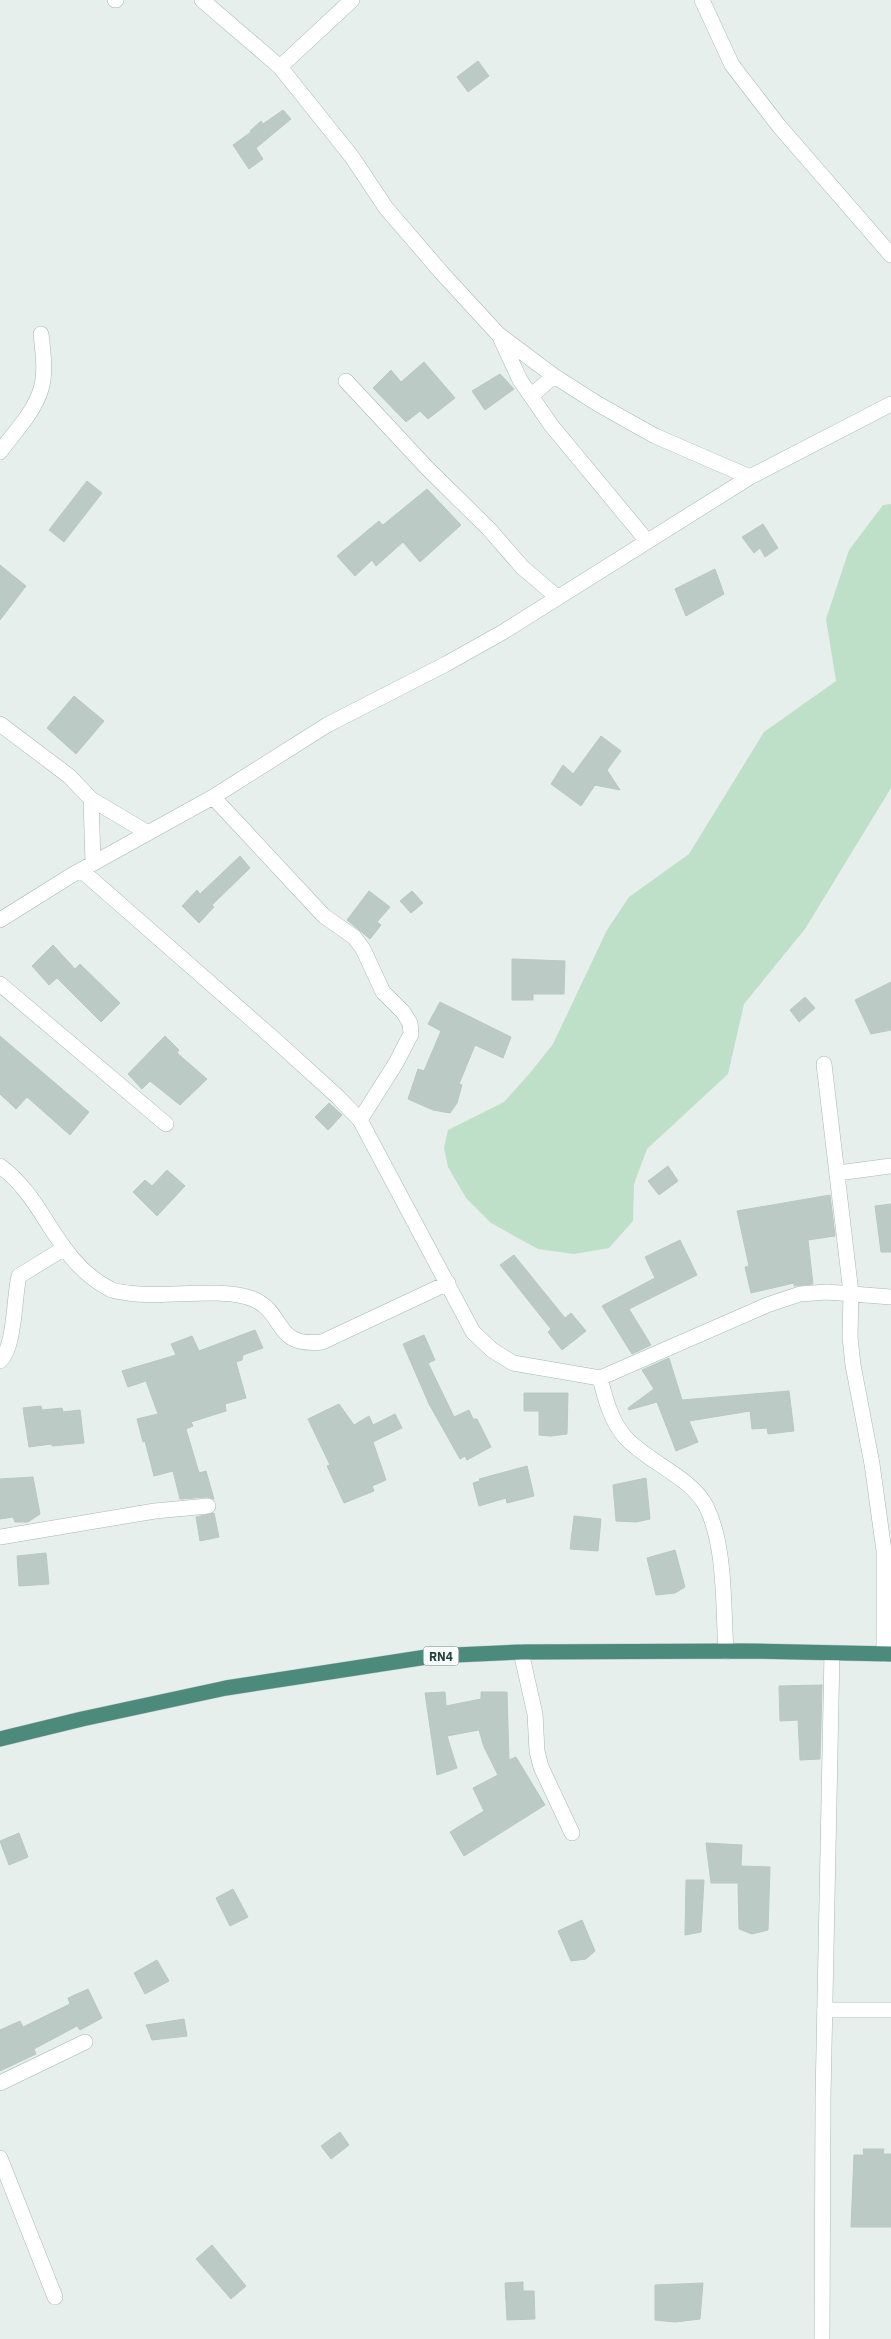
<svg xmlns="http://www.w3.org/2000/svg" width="891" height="2339" font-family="'IBM Plex Sans',sans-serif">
	<rect width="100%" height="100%" fill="#e6efeb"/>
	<path fill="#bfe0c8" d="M891,504V788L805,929L744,1004L728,1074L647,1149L634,1184L633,1221L609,1248L574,1254L538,1249L491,1223L466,1198L448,1167L444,1148L448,1130L504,1102L530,1073L553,1044L607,930L629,897L689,854L764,732L836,681L826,619L849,550L883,505Z"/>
	<path fill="#bbcac4" stroke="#b8c9c2" d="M478,61L489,76L468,92L457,77Z
		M283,110L291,119L256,148L263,159L249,169L233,145L251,132L250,131L261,121L263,124Z
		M424,362L455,398L428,419L420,411L406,422L373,388L391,370L401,382Z
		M500,374L514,389L485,410L472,391Z
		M87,481L102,493L64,542L49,530Z
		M427,489L461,525L420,562L403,542L376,566L372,560L355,576L337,556L379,521L383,525Z
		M763,524L778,548L765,557L760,548L754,553L742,537Z
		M0,565L26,586L0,620Z
		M715,569L724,594L686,616L675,589Z
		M74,696L104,721L76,754L47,728Z
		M601,736L621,751L607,770L620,790L595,785L581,806L551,784L563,765L573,774Z
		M240,856L250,868L212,905L214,907L199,923L182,906L197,890L200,894Z
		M369,891L390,907L377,922L381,925L370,939L347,920Z
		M412,891L423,903L411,913L400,901Z
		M53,945L75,969L80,964L120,1003L101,1022L57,978L49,985L32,966Z
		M512,959L565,961L564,994H533V1000H512Z
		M891,982V1030L871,1034L855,1000Z
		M805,997L815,1008L799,1022L790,1010Z
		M440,1002L511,1037L503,1058L475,1045L459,1084L462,1085L457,1103L450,1113L433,1110L408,1099L418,1069L424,1071L441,1031L428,1024Z
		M0,1036L89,1112L70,1135L27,1097L16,1109L0,1094Z
		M165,1036L179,1050L177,1053L207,1079L180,1105L150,1081L142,1089L128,1074Z
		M329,1103L342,1115L328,1130L315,1117Z
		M668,1166L678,1181L659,1195L648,1181Z
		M167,1170L185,1186L157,1216L133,1192L145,1180L152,1186Z
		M830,1195L835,1236L808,1240L813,1284L794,1286V1283L751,1293L745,1267L749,1266L737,1211Z
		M891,1204V1252H881L875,1206Z
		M680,1240L697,1275L629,1309L651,1345L632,1354L602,1306L655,1278L645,1257Z
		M514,1255L565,1318L571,1313L586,1331L562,1350L548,1332L551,1329L500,1265Z
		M255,1330L263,1348L243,1355L242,1360L236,1362L246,1398L225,1404L226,1411L191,1422L193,1426L186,1429L199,1473L206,1471L214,1499L207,1497L180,1499L173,1471L154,1476L145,1441L143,1442L137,1419L158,1414L146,1381L128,1387L122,1371L176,1355L171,1344L192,1336L199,1351Z
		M424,1335L435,1360L428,1363L454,1417L469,1410L473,1419H477L491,1447L467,1460L465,1456L460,1459L429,1404L403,1344Z
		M669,1358L682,1400L789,1391L794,1431L768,1434L767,1428L752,1429L750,1411L689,1421L698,1442L676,1451L657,1402L629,1410L628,1408L654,1389L642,1370Z
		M524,1393H568L567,1434L551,1436L539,1435V1411H524Z
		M339,1404L354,1425L369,1416L373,1425L395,1414L402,1428L373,1442L386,1480L372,1486L374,1491L344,1503L327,1466L330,1465L308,1419Z
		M41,1406L42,1410L62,1408L63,1412L80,1410L84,1443L52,1446V1444L29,1447L23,1408Z
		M527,1466L534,1496L507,1503L506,1498L479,1506L473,1483L480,1481L479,1479Z
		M33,1477L40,1514L28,1522H15L13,1517L0,1519V1479Z
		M646,1478L650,1519L636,1522L616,1521L613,1485Z
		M214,1513L219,1537L200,1541L196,1517Z
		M574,1516L601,1519L598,1551L570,1549Z
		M675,1550L685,1587L675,1593L656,1595L647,1558Z
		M46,1553L49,1584L19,1586L17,1556Z
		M822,1685L820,1759L800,1760L798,1720L780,1721L779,1686Z
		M445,1692L446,1706L481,1699V1692H507L509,1760L516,1757L545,1805L464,1856L450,1832L484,1811L473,1788L498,1775L484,1747L479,1730L447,1736L457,1768L437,1775L425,1693Z
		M19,1833L28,1857L9,1865L0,1841Z
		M706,1843L742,1845L741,1866L770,1867L768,1930L752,1934L739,1929L738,1883H711Z
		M686,1880H704L701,1932L685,1935Z
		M233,1889L248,1917L230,1926L216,1898Z
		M582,1920L595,1951L586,1959L571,1961L558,1931Z
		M157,1960L169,1981L145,1994L134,1973Z
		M88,1989L102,2018L80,2030L77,2026L34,2049L36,2054L0,2071V2030L20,2021L23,2027L70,2004L68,1998Z
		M184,2019L187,2036L152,2040L146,2025Z
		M340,2132L349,2145L331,2159L321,2146Z
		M863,2149H884L883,2154H891V2227H851L854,2155H864Z
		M212,2245L246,2286L231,2299L196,2259Z
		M523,2282V2291H534L535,2319L507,2320L505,2283Z
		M703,2283L700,2319L675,2322L655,2320V2285Z"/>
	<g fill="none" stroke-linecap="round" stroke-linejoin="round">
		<g stroke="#a8b8b2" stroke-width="16">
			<path id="minor" d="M115,0H116
				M202,0L280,67L352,157L386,208L441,272L498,334L554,376L598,404L655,436L750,477
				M702,0L732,65L779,126L891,255
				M280,67L352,0
				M500,337L520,380L551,425L647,541
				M346,381L427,468L489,529L522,567L557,597
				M531,396L554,376
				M0,452C14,432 34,413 41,389C46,372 43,352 41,334
				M0,724L69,776L91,799L148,833
				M213,797L324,916L354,937L363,949L383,992L403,1012L410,1023L411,1034L396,1063L360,1120
				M91,799L93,863
				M81,870L274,1039L338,1097L360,1120L473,1332L492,1350L513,1363L600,1378C605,1398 611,1421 625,1437C647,1462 690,1476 706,1506C726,1546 723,1607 726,1652
				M0,920L72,875L213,797L327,725L446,664L503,632L750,477L891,404
				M0,984L166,1124
				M824,1064L851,1293L850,1337L853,1365L872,1464L884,1551V1654
				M0,1166C46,1199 55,1261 110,1289C115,1292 122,1292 128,1293C164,1299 222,1286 253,1299C287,1314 272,1347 322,1342L448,1283
				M838,1173L891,1166
				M0,1361C15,1348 14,1296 19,1276L63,1249
				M600,1378L767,1305L800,1294L827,1292L891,1297
				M0,1537L155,1511L208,1506
				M521,1652L535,1714L537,1751L541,1767L572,1833
				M825,2010H891
				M0,2083L85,2042
				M0,2158L55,2297"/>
		</g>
		<g stroke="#a8b8b2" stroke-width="16">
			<path id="tertiary" d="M822,2339L823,2098L832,1653"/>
		</g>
		<g stroke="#c2cac8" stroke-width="16">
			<path id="trunk" d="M0,1739L82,1719L226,1688L433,1656L521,1652L746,1651L891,1654"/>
		</g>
		<use href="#minor" stroke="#fff" stroke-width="15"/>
		<use href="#tertiary" stroke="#fff" stroke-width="15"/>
		<use href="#trunk" stroke="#4c8a7c" stroke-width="15"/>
	</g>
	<g text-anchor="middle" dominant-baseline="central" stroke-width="4.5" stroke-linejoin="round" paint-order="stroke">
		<rect fill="#f7fbf9" stroke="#637a73" stroke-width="1" x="423.5" y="1646.5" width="35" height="19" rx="4"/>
		<g font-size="12" font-weight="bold" fill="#24423a">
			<text x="441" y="1656">RN4</text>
		</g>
	</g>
</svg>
